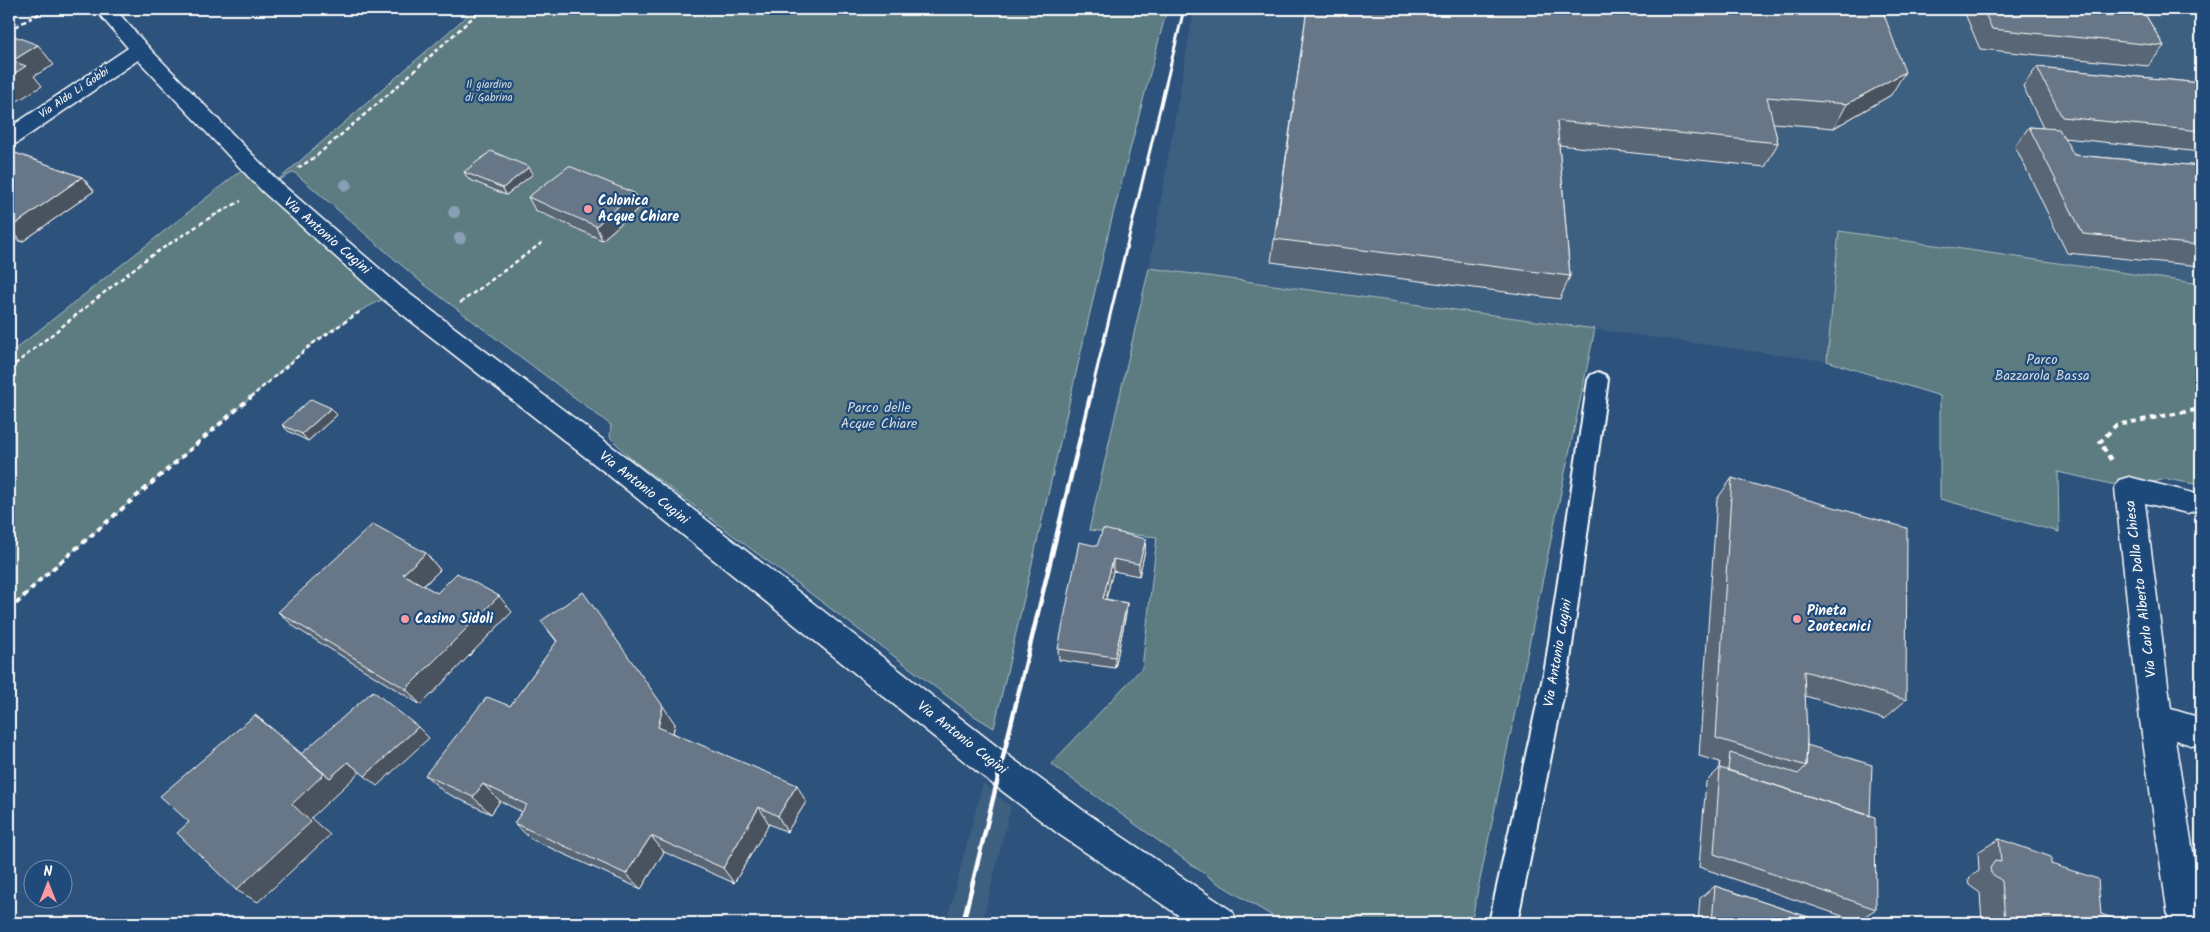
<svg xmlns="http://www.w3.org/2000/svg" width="2210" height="932" font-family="Kalam,sans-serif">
	<rect width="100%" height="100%" fill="#2d537d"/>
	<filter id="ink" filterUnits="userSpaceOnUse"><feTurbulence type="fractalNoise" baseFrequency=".02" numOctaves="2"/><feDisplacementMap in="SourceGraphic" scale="10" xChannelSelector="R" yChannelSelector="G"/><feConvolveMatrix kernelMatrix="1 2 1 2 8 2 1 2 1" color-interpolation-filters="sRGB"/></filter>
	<g filter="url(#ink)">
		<path fill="#3e5e80" d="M1194,9H2201V413L1149,268Z
			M983,783L1011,807L982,923H946Z"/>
		<path fill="#5d7c81" stroke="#aebec0" d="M475,9H1167L1110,226L994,728L971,714L630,458L610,437L611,425L421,282L294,172L277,181Z
			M244,168L393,294L358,312L312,344L41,579L9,611V354Z
			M1839,231L2201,284V485L2166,479L2129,488L2058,472L2059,532L1940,499V396L1827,361Z
			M1149,268L1595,329L1471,923H1284L1216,882L1051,764L1142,668L1157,537L1089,530Z"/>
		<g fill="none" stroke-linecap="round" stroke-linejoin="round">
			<g stroke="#fff" stroke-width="4">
				<path id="lane" d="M1598,372L1605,375L1608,380L1569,668L1517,923H1489L1545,668L1588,380L1591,375Z"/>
			</g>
			<g stroke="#fff" stroke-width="3">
				<path id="street" d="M95,9H115L152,51L278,181L402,288L627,458L1013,759L1084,811L1232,911L1238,923H1190L1060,835L989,781L607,474L384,300L262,191L138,60L17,143L9,145V128L128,48Z
					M2129,477L2197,494L2201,502L2197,510L2187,513L2145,503L2171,709L2201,718V748L2175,740L2201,902V923H2169L2140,720L2115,488L2119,480Z"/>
			</g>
			<path stroke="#fff" stroke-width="2.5" stroke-dasharray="4.5 3" stroke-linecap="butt" d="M9,30L48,9
				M298,168L315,157L392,91L482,9
				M460,303L543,242
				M9,369L146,259L211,217L241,201
				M250,398L312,344L361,311"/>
			<path stroke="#fff" stroke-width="4" stroke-dasharray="5.5 4.5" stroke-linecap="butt" d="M2111,460L2100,442L2116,425L2201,409
				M9,611L41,579L251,397"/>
			<use href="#lane" fill="#1f4a7a" fill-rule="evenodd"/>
			<use href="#street" fill="#1f4a7a" fill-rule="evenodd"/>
			<path stroke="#fff" stroke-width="3" d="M1090,398L1184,9"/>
			<path stroke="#fff" stroke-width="4.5" d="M963,923L1090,397"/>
		</g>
		<g fill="#8a9fb3">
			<circle cx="346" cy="185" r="6"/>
			<circle cx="454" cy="212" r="6"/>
			<circle cx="460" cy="238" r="6"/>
		</g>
		<path fill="#596674" stroke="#fff" d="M1307,9L1891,95L1834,128L1773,123L1778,143L1765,167L1559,145L1570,276L1560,299L1271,262Z
			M1963,9H2142L2164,46L2148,66L1980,49Z
			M2037,67L2201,83V152L2064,138L2074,155L2201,166V266L2067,253L2015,146L2029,127L2043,128L2023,86Z
			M9,151L82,177L94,191L22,242L9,236Z
			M464,172L533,174L506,195L468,179Z
			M634,193L640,207L602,240L535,210L528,197Z
			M337,415L308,441L288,431L282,425Z
			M1732,478L1906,700L1884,719L1805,696L1807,745L1870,816L1876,909L1857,921L1699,867L1706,782L1719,769L1720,762L1699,756L1717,499Z
			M1146,539L1145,551L1139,576L1113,571L1106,599L1127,603L1126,614L1115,668L1059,660L1058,649L1097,546Z
			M426,553L440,570L424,586L437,593L512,612L421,705L296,628L278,612Z
			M541,621L675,724L673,733L806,802L787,832L769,824L734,883L664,852L641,889L531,839L514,823L522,812L500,801L491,814L444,792L425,775L510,706L557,642Z
			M1999,839L2051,864L2101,914L2112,923H1979L1982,922L1980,893L1969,885L1968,880L1974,874L1979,871L1978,852Z
			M1715,886L1826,923H1698L1700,898Z"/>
		<path fill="#48535e" stroke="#fff" d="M38,45L54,65L34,76L42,86L9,106V77L12,61Z
			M1905,72L1891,95L1834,128L1847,104Z
			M529,167L533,174L506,195L503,188Z
			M82,177L94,191L22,242L10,228Z
			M634,193L640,207L602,240L596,226Z
			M331,408L337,415L308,441L302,434Z
			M1146,539L1145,551L1139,576V564Z
			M426,553L440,570L418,591L403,574Z
			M1113,559V571L1103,610V599Z
			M499,596L512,612L421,705L406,689Z
			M1127,603L1126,614L1115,668V657Z
			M663,706L675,724L670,745L658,727Z
			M255,715L274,730L330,778L348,762L360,772L311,818L330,835L258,902L236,890Z
			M418,727L429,738L377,786L365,776Z
			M483,784L500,801L491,814L473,797Z
			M797,785L806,802L787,832L778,816Z
			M759,807L769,824L734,883L723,868Z
			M651,836L664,852L641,889L626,874Z"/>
		<path fill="#677787" stroke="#fff" d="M1307,9H1882L1905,72L1847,104L1767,97L1778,143L1557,121L1570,276L1275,239Z
			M1983,9H2142L2164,46L1992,29Z
			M9,34L38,45L12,61L26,66L9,77Z
			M2037,67L2201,83V131L2062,117Z
			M2029,127L2059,129L2074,155L2201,166V245L2083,234Z
			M9,151H10L82,177L10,228H9Z
			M491,151L529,167L503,188L464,172Z
			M569,166L634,193L596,226L528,197Z
			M311,399L331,408L302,434L282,425Z
			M1732,478L1907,528L1906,700L1804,671L1807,735L1806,766L1716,738Z
			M373,524L426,553L403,574L437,593L457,573L499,596L406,689L278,612Z
			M1103,529L1146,539L1139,564L1113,559L1103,599L1127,603L1115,657L1058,649L1079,542L1097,546Z
			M583,592L663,706L658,727L797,785L778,816L759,807L723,868L651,836L626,874L514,823L527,805L483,784L473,797L425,775L487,697L510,706L557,641L541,621Z
			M373,691L418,727L365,776L348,762L330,778L301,754Z
			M255,715L324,774L292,804L311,822L236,890L177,833L189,822L160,796Z
			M1807,745L1872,765L1870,816L1728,770L1730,753L1798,774L1806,766Z
			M1720,768L1875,817L1876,909L1714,854Z
			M1999,839L2051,857V864L2098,879L2101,914L2112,918V923H1992L1991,917L2005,922L2002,881L1991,873L1990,868L1995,861L2001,862Z
			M1715,886L1826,923H1712Z"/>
	</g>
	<g fill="#ff9aa2" stroke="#1f4a7a" stroke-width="2">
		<circle cx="588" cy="209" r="5"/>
		<circle cx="405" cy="619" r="5"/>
		<circle cx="1797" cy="619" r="5"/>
	</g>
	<g text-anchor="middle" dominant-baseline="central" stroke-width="4.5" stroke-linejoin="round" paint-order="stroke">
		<g font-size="11" fill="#d6dee0" stroke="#1f4a7a">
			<text x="489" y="85">Il giardino<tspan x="489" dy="13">di Gabrina</tspan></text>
		</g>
		<g font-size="11" fill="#fff" stroke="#1f4a7a">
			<text transform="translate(74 93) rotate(-34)">Via Aldo Li Gobbi</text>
		</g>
		<g font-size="14" font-weight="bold" fill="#fff" stroke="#1f4a7a" text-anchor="start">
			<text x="598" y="201">Colonica<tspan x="598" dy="16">Acque Chiare</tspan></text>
			<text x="1807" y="611">Pineta<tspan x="1807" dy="16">Zootecnici</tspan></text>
			<text x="415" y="619">Casino Sidoli</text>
		</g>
		<g font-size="14" fill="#fff" stroke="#1f4a7a">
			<text transform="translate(327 236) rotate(41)">Via Antonio Cugini</text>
			<text transform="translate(644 488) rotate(38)">Via Antonio Cugini</text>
			<text transform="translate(2141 589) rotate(-97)">Via Carlo Alberto Dalla Chiesa</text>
			<text transform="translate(1558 653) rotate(-80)">Via Antonio Cugini</text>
			<text transform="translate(962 738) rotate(38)">Via Antonio Cugini</text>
		</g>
		<g font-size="14" fill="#d6dee0" stroke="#1f4a7a">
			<text x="2042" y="360">Parco<tspan x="2042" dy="16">Bazzarola Bassa</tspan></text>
			<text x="879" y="408">Parco delle<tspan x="879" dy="16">Acque Chiare</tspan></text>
		</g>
	</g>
	<rect width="2210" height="932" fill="none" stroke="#1f4a7a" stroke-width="30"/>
	<rect x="15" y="15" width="2180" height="902" fill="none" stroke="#fff" stroke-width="2" filter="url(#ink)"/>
	<g transform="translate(48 884)"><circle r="24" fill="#1f4a7a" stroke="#7992af"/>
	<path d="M0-4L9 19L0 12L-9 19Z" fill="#ff9aa2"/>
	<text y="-8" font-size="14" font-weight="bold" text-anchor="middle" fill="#ffffff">N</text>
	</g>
</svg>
